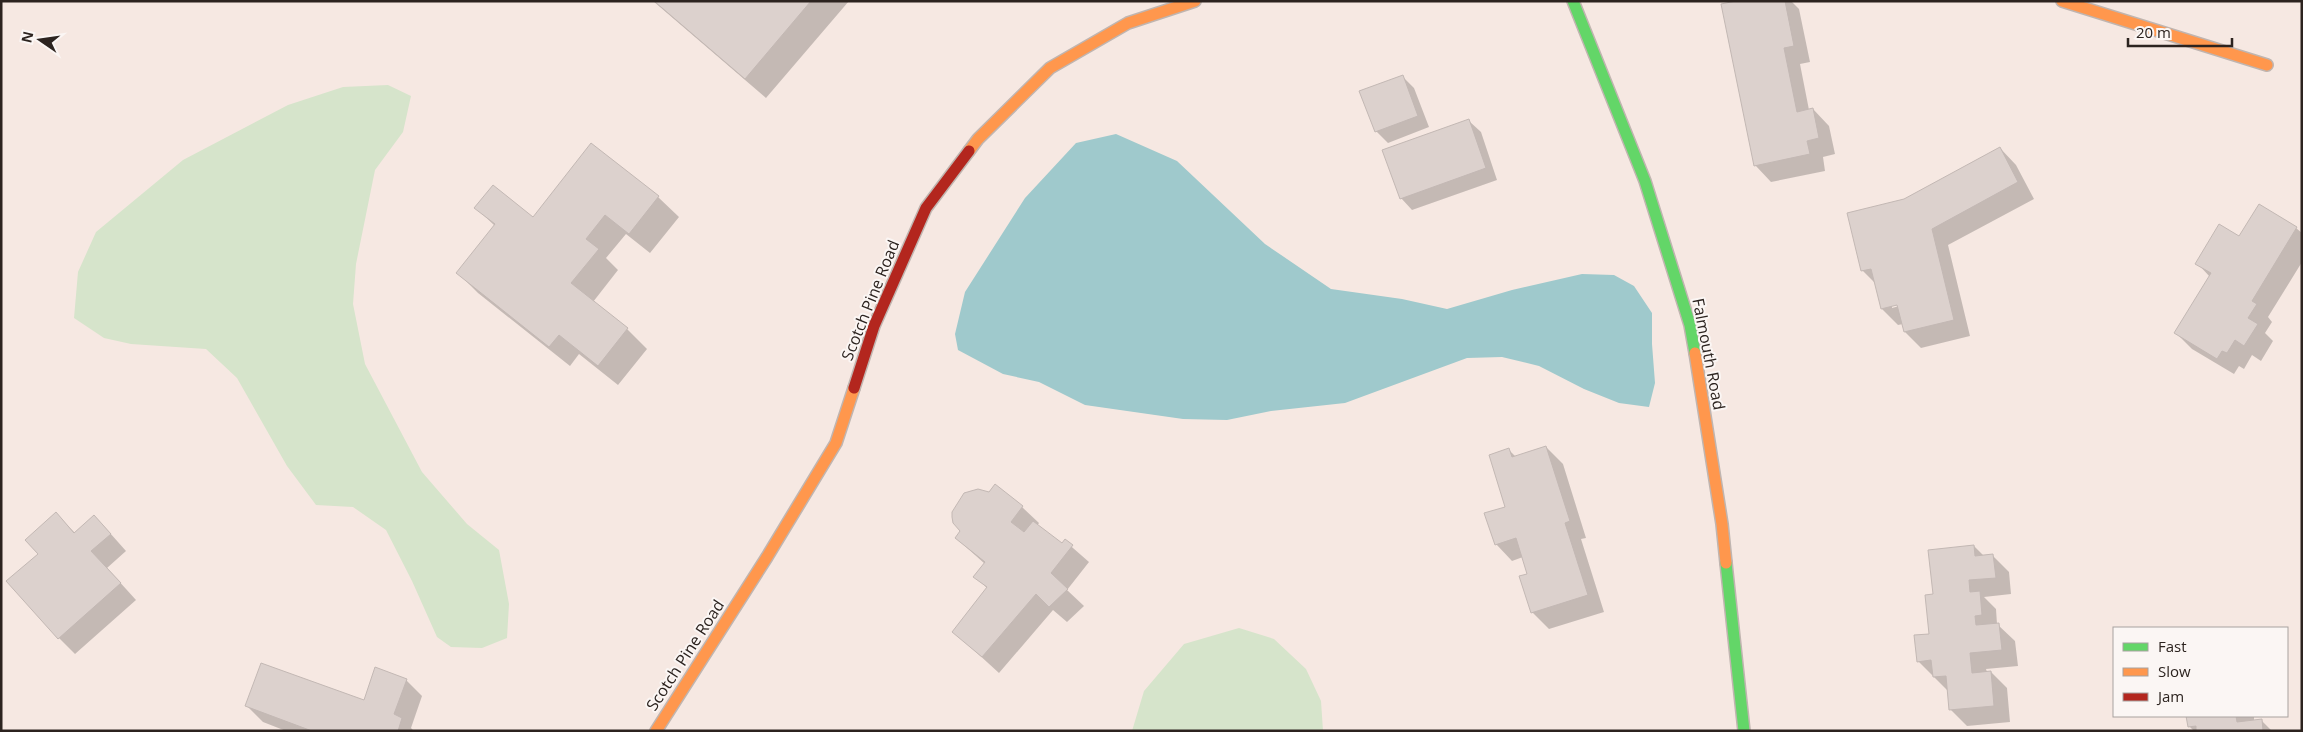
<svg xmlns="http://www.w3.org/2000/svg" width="2303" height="732" font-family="'Open Sans',sans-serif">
	<rect width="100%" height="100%" fill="#f6e8e2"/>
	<path fill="#d6e4cb" d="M388,85L411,96L403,132L375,170L356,264L353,304L365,364L422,472L467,524L499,550L509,604L507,638L482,648L451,647L437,637L412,581L386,530L353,507L316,505L287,466L237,378L206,349L131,344L104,338L74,318L78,272L96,232L183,160L288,105L343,87Z
		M1239,628L1274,639L1306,669L1321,701L1323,731H1132L1144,691L1184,644Z"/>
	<path fill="#9fc9cc" d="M1116,134L1177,161L1265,244L1331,289L1402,299L1447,309L1512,290L1582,274L1614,275L1634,286L1652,313V344L1655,383L1649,407L1619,403L1584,389L1539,366L1502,357L1467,358L1345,403L1271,411L1227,420L1183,419L1085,405L1039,382L1003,374L958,350L955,334L965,292L1025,198L1076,143Z"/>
	<path fill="#0003" fill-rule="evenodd" d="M653,1H849L766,98Z
		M1742,1H1791L1799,9L1810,62L1800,64L1809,110L1813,109L1829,126L1835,154L1823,157L1825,171L1771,182L1755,165Z
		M1402,76L1414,88L1429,127L1388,143L1376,131Z
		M1469,121L1481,132L1497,180L1412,210L1401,198Z
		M591,145L658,197L679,217L650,253L626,234L606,258L618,270L593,302L627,329L647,349L618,385L579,354L570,366L478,293L458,273L495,226L476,208L533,219Z
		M2000,148L2016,165L2034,199L1948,245L1970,336L1921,348L1905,332L1903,324L1898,325L1882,309L1876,284L1862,270L1904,200ZM1903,303V305L1892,308V305Z
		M2296,228L2302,233V262L2268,317L2272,322L2265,333L2273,341L2261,361L2252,355L2244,369L2239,366L2234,374L2192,349L2176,333L2210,277L2197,263L2240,238Z
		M1546,447L1563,464L1586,538L1581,539L1604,612L1549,629L1532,612L1529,574L1523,557L1512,561L1496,544L1506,507L1509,450L1516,457Z
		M1022,507L1039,523L1037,526L1062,545L1065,541L1089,562L1067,590L1084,606L1067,622L1053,610L999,673L954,632L987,588L975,577L985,564L956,538Z
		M56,514L75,533L94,516L110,533L126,551L107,568L136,600L75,654L59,638L40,554Z
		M1974,546L1984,556H1993L2009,572L2011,594L1984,597L1996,609L1997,624L2015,641L2018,666L1986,669L1987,672H1991L2007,688L2010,722L1967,726L1950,709L1948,691L1918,661L1931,635L1934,595Z
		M406,680L422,696L411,728L414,731H286L263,722L247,706L364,702Z
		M2188,716H2254V721L2261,720L2272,731H2194L2189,726Z"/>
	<path fill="#dcd1cd" stroke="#c3b8b4" d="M654,1H811L745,79Z
		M1736,1H1785L1794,46L1784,48L1797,112L1813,108L1819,138L1807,141L1810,154L1754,166L1721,4Z
		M1403,75L1418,116L1375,132L1359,91Z
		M1469,119L1486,168L1400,199L1382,150Z
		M591,143L659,196L629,234L605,215L586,239L599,249L571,283L628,328L598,366L559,335L549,347L456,273L495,224L474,208L493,185L533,217Z
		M2000,147L2018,182L1932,229L1954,320L1904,332L1897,305L1881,309L1871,269L1861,271L1847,213L1904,199Z
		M2259,204L2297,227L2252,301L2257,304L2248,318L2258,324L2244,346L2235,340L2227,353L2222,351L2217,359L2174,333L2211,273L2195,264L2219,224L2239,236Z
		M1546,446L1570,521L1565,523L1588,595L1531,613L1519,576L1527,574L1516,538L1495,545L1484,513L1505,507L1489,455L1509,448L1512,457Z
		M995,484L1023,506L1011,522L1024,532L1033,521L1062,543L1065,539L1073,545L1051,573L1068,589L1049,607L1036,594L982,657L952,632L987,587L973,577L985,562L955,538L960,531L953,523L952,517V512L964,493L978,489L989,492Z
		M56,512L74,533L94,515L111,534L91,551L121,583L58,639L6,581L38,554L25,540Z
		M1974,545L1975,556L1993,554L1996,578L1969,580L1970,592L1980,591L1982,615L1975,616L1976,625L1999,623L2002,650L1970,653L1972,673L1991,671L1994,706L1949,710L1946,676L1933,677L1931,660L1917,662L1914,635L1929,634L1925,595L1933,594L1928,550Z
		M261,663L364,700L375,667L407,679L394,714L402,718L398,731H312L245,706Z
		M2186,716H2236L2237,722L2262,719L2263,731H2196V726L2188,727Z"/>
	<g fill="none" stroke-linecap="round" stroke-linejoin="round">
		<g stroke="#c0b5b0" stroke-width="14">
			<path id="fast" d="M1573,1L1645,181L1690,325L1695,353
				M1726,563L1744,731"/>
		</g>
		<g stroke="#c0b5b0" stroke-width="14">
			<path id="slow" d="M2062,1L2267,65
				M969,151L978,139L1050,68L1128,23L1195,1
				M1695,353L1722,524L1726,563
				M656,731L767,557L836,443L854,388"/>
		</g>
		<g stroke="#c0b5b0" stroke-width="14">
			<path id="jam" d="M854,388L874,326L926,208L969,151"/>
		</g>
		<use href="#fast" stroke="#63d668" stroke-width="11"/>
		<use href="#slow" stroke="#ff974d" stroke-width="11"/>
		<use href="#jam" stroke="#b3261e" stroke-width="11"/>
	</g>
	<g text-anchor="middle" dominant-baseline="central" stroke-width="4" stroke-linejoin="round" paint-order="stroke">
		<g font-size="16" fill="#2c231f" stroke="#fbf6f4">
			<text transform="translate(870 300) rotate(-68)">Scotch Pine Road</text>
			<text transform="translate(1709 354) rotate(79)">Falmouth Road</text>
			<text transform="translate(685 655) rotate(-57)">Scotch Pine Road</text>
		</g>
	</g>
	<rect width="2303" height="732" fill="none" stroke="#2c231f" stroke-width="5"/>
	<rect x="2113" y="627" width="175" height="90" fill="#fbf6f4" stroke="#a8a29f"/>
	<rect x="2123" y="643" width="25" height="8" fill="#63d668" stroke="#a8a29f"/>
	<text x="2158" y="652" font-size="15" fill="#2c231f">Fast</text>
	<rect x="2123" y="668" width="25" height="8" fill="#ff974d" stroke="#a8a29f"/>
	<text x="2158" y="677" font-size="15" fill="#2c231f">Slow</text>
	<rect x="2123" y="693" width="25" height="8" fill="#b3261e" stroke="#a8a29f"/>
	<text x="2158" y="702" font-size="15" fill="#2c231f">Jam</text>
	<g transform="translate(40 40) rotate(283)" stroke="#fbf6f4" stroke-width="4" paint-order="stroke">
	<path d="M0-4L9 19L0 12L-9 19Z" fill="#2c231f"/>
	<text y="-8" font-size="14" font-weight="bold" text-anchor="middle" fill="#2c231f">N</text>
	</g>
	<path d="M2128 38v8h104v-8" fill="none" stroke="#2c231f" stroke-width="2.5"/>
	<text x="2136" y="38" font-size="15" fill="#2c231f" stroke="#fbf6f4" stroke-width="4" paint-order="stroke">20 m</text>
</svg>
